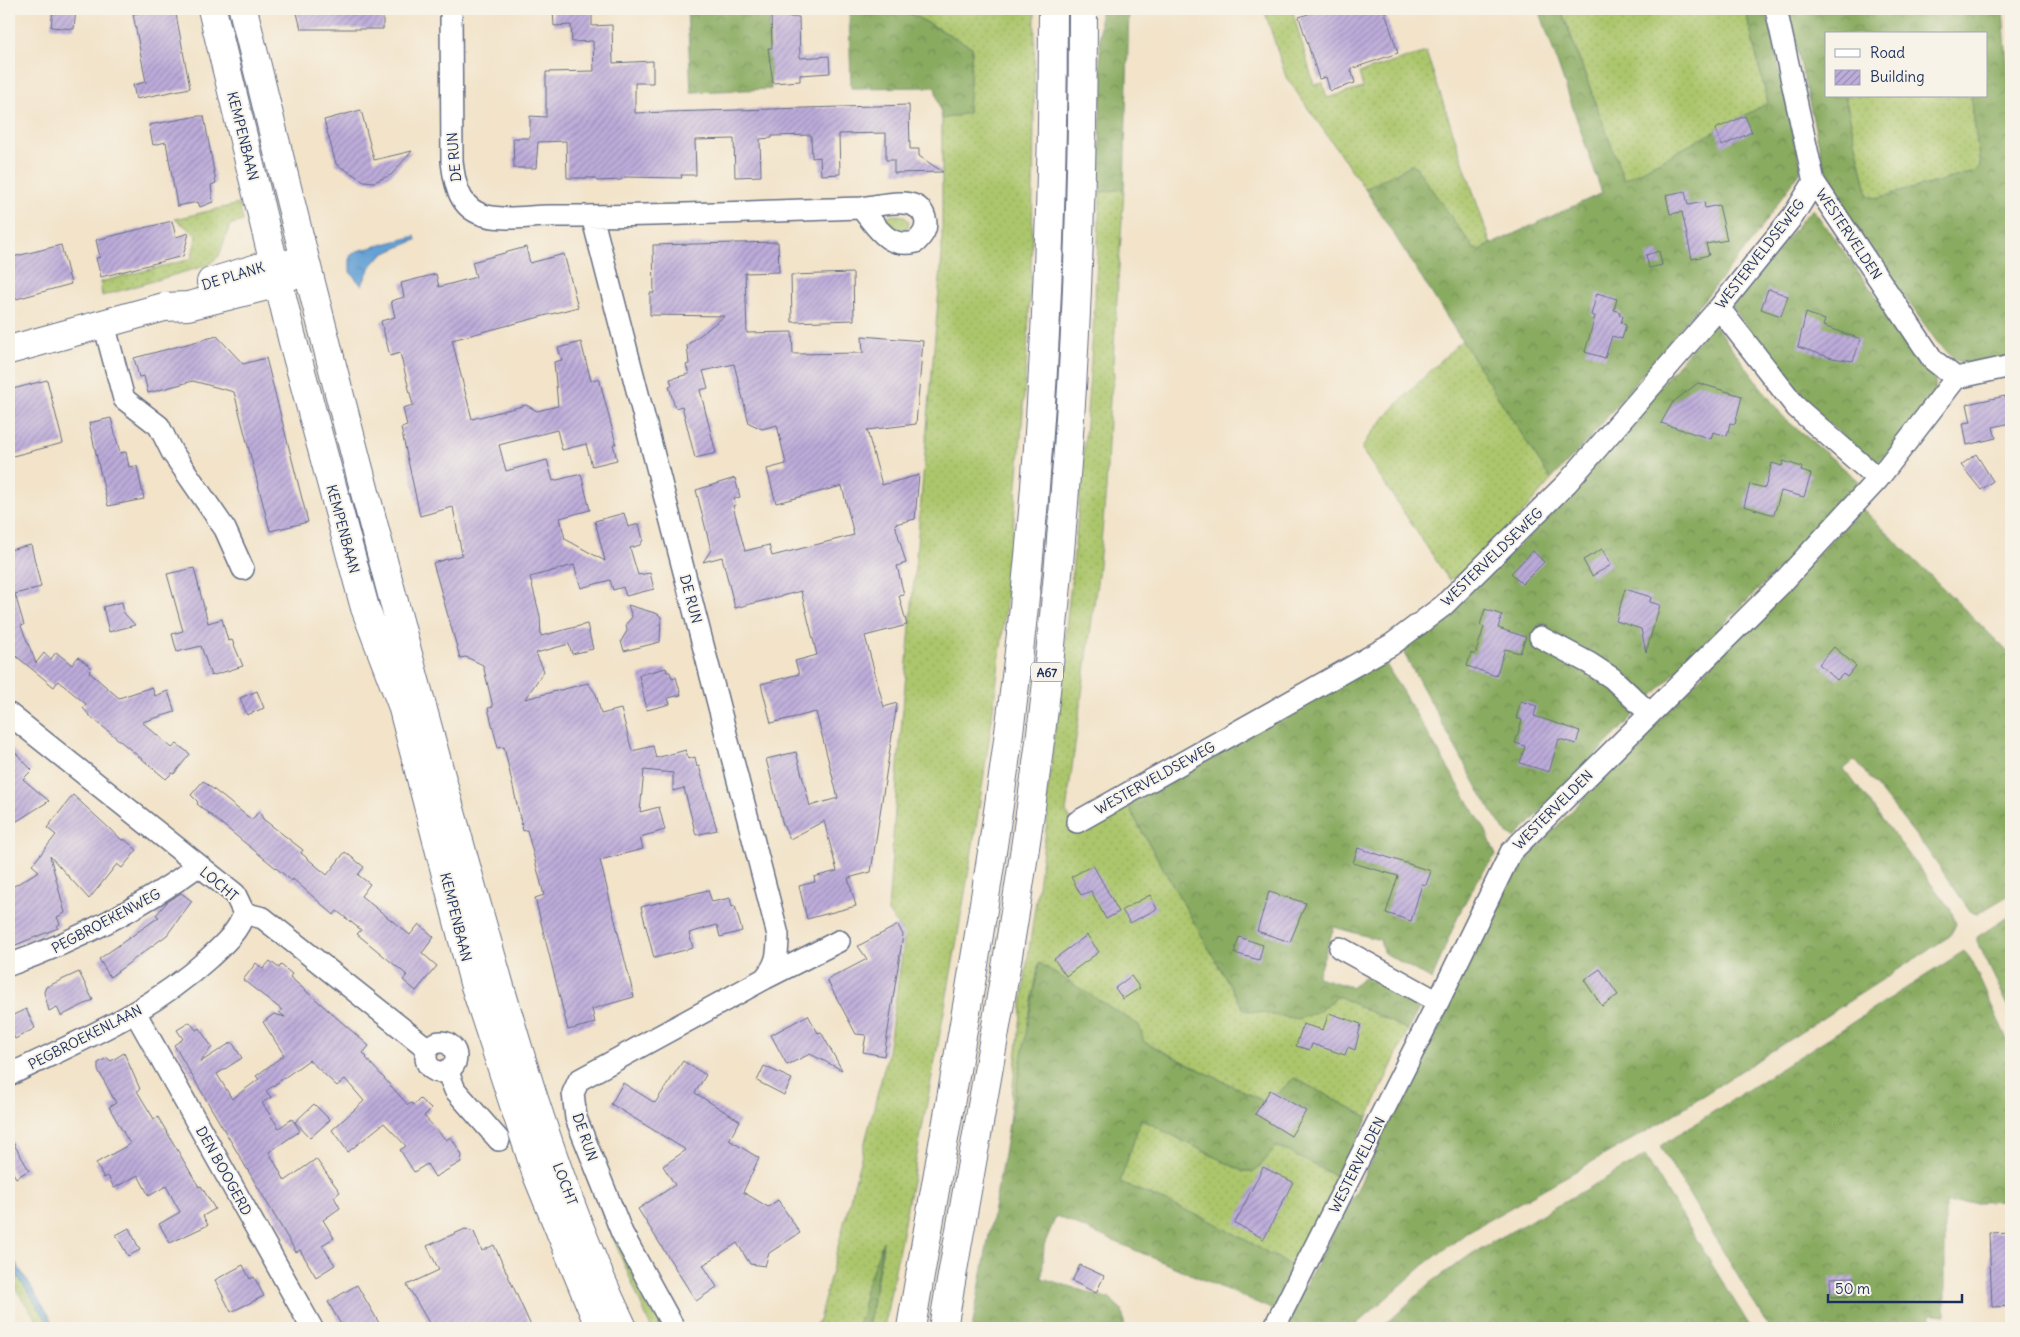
<svg xmlns="http://www.w3.org/2000/svg" width="2020" height="1337" font-family="Delius,sans-serif">
	<defs>
		<pattern id="grass-dots" width="8" height="8" patternUnits="userSpaceOnUse" patternTransform="scale(1.25)"><rect width="8" height="8" fill="#acc66c"/><path d="M2 2h.1M6 6h.1" fill="none" stroke="#93aa60" stroke-width="1.8" stroke-linecap="round"/></pattern>
		<pattern id="forest-crowns" width="20" height="18" patternUnits="userSpaceOnUse" patternTransform="scale(1.25)"><rect width="20" height="18" fill="#89ab60"/><path d="M2 6a3 3 0 1 1 6 0M12 15a3 3 0 1 1 6 0" fill="none" stroke="#6f8c52"/></pattern>
		<pattern id="water-ripples" width="26" height="14" patternUnits="userSpaceOnUse" patternTransform="scale(1.25)"><rect width="26" height="14" fill="#63a0d4"/><path d="M2 4q2-2 4 0t4 0M15 11q2-2 4 0t4 0" fill="none" stroke="#5183af"/></pattern>
		<pattern id="building-hatch" width="6" height="6" patternUnits="userSpaceOnUse" patternTransform="scale(1.25)"><rect width="6" height="6" fill="#bdacda"/><path d="M-1 1l2-2M0 6l6-6M5 7l2-2" fill="none" stroke="#998cb4"/></pattern>
	</defs>
	<rect width="100%" height="100%" fill="#f7f3e8"/>
	<filter id="ink" filterUnits="userSpaceOnUse"><feTurbulence type="fractalNoise" baseFrequency=".02" numOctaves="2"/><feDisplacementMap in="SourceGraphic" scale="10" xChannelSelector="R" yChannelSelector="G"/><feConvolveMatrix kernelMatrix="1 2 1 2 8 2 1 2 1" color-interpolation-filters="sRGB"/></filter>
	<filter id="wash" filterUnits="userSpaceOnUse"><feTurbulence type="fractalNoise" baseFrequency=".0096" numOctaves="4" result="noise"/><feDisplacementMap in="SourceGraphic" scale="20" xChannelSelector="R" yChannelSelector="G"/><feGaussianBlur stdDeviation="1.12" result="paint"/><feColorMatrix in="noise" values="0 0 0 0 0 0 0 0 0 0 0 0 0 0 0 0 0 1.4 0 .05"/><feComposite in="paint" operator="in"/></filter>
	<g filter="url(#wash)">
		<rect width="100%" height="100%" fill="#f2e3c9"/>
		<path fill="url(#grass-dots)" stroke="#647a65" d="M902,9H1035C1034,85 1034,160 1032,236C1029,358 1018,481 1006,603C980,847 929,1088 884,1328H868L883,1246L865,1290L863,1313L856,1328H813L819,1320L887,1057L905,935L888,912L898,766L942,255V119L968,113L972,47Z
			M1264,9H1292L1314,85L1323,83L1327,98L1363,88L1359,73L1426,52L1491,245L1479,250L1474,249L1415,166L1411,165L1365,189L1286,77Z
			M1561,9H1745L1768,103L1624,180Z
			M1845,96H1971L1980,167L1974,172L1877,198L1868,196Z
			M1124,189L1113,360L1114,377L1110,398L1106,489L1098,575L1066,812L1077,829L1127,805L1244,1010L1319,1011L1338,996L1408,1030L1368,1117L1294,1078L1267,1103L1144,1042L1039,963L1007,1139L1026,971L1048,815H1045C1069,607 1093,401 1100,192Z
			M239,204L243,221L230,225L219,256L208,265L102,296L100,282L191,259L197,235L175,219Z
			M898,215L904,216L909,222L908,227C897,234 892,227 883,221L884,216Z
			M1462,340L1551,480L1484,558L1449,580L1362,450C1366,430 1444,358 1462,340Z
			M1141,1119L1242,1171H1256L1277,1146L1340,1178L1297,1269L1215,1223L1120,1182Z
			M586,1174L663,1328H651Z
			M9,1263L52,1328H42L9,1279Z"/>
		<path fill="url(#forest-crowns)" stroke="#526d5f" fill-rule="evenodd" d="M687,9H769L771,89L691,92Z
			M849,9H902L972,47L968,113L942,119L935,87L851,88Z
			M1100,9H1129L1124,189L1100,192Z
			M1539,9H1561L1624,180L1768,103L1745,9H1766L1802,169L1752,241L1590,438L1551,480L1365,189L1411,165L1415,166L1474,249L1479,250L1602,193Z
			M1788,9H2003L2011,118V357L1972,365L1955,360L1937,342L1834,198L1827,181ZM1826,34H1986V96H1971L1980,167L1974,172L1877,198L1868,196L1845,96H1826Z
			M1813,209L1935,378L1936,399L1877,465L1796,396L1732,306L1806,215Z
			M1713,323L1784,418L1859,481L1819,529L1669,679L1515,838L1506,833L1485,801L1402,650L1495,568L1548,518Z
			M1862,508L2011,655V894L1977,914L1971,912L1925,847L1855,760L1844,769L1951,910L1956,924L1950,936L1654,1127L1469,1231L1424,1265L1352,1328H1281L1356,1192L1492,907L1520,865Z
			M1384,661L1486,831L1496,855C1465,892 1450,935 1432,980L1383,952L1380,940L1334,927L1317,977L1351,987L1369,974L1422,1002L1408,1030L1338,996L1319,1011L1298,1019L1244,1010L1127,805L1369,665Z
			M2011,915V1012L1977,941V937Z
			M1964,951L1970,958L2011,1048V1201L1945,1203V1315L1931,1314V1328H1769L1660,1146Z
			M1039,963L1139,1025L1144,1042L1267,1103L1294,1078L1368,1117L1340,1178L1277,1146L1256,1171H1242L1141,1119L1120,1182L1215,1223L1297,1269L1276,1311L1056,1216L1044,1245L1042,1278L1110,1299L1122,1310L1125,1328H972Z
			M1645,1156L1751,1328H1382L1429,1284L1473,1253Z
			M883,1241L868,1328H856L863,1313L865,1290Z"/>
		<path fill="url(#water-ripples)" stroke="#3f6899" d="M415,236L416,240C385,254 374,252 362,286L350,272V256L357,251Z
			M9,1252L57,1328H52L9,1263Z"/>
		<g id="blocks">
			<path fill="url(#building-hatch)" d="M53,9H76L74,29L51,27Z
				M162,9H175L190,88L136,99L133,85L146,82L133,14Z
				M296,9H383V29H301Z
				M570,9H592V26L612,25L613,63L653,61V83H635V113L909,105L910,149H919V156L943,172L894,173V160H886V133L839,134L840,174L821,175L820,157L812,158L811,135L772,136V138L760,139L761,176L735,177L734,139L695,140L696,175H681L682,178L624,177L621,180L597,181L594,178H567L566,141L538,142L536,168H514L513,138H530V116L546,117V72L594,71L593,41L572,42L571,25L554,26L553,10Z
				M1323,9H1384L1398,53L1351,69L1355,83L1330,91L1326,77L1319,79L1299,17Z
				M771,11H787V17H799L800,58L829,56L830,73L800,75V81L773,83L768,48H772Z
				M361,110L374,160L412,151L391,175L374,182L364,181L336,164L324,120Z
				M198,116H204L216,183L211,185L213,202L200,207L198,202L177,206L166,142L153,145L149,125Z
				M1745,116L1752,132L1722,146L1715,129Z
				M1685,191L1688,205L1704,202L1705,208L1719,205L1727,240L1706,244L1709,255L1692,259L1682,212L1670,214L1666,195Z
				M172,221L176,237L189,233L183,256L101,277L96,258L100,257L96,240Z
				M778,242L779,272L745,273L747,333L792,332L793,354L863,353L862,336L923,341L916,424L867,430L882,485L919,475L915,519L895,524L906,563L897,566L904,595L899,596L907,625L865,636L884,707L897,703L871,872L848,878L856,906L807,919L799,886L815,882L814,877L837,871L824,821L790,839L783,825L766,759L796,752L810,806L838,798L816,712L771,723L761,684L799,674L795,661L817,655L801,591L735,608L722,557L703,562L711,550L696,490L735,478L740,497L734,499L736,505L733,506L745,551L769,545L772,556L854,535L842,486L776,503L767,469L786,464L777,425L762,429L749,423L734,364L703,371L708,388L700,390L716,453L695,458L682,406L675,408L669,386L672,385L670,379L689,374L686,365L689,364L687,345L725,316L650,315V293H654L653,245Z
				M61,245L71,284L9,301V258Z
				M526,247L530,263L564,254L578,307L452,340L472,419L526,405L537,411L558,406L554,362L562,360L558,348L581,342L591,381L599,378L616,444H613L617,460L592,466L586,444L562,450L557,430L499,445L506,471L547,460L553,481L581,474L590,510L560,518L565,539L605,561L595,521L624,513L628,527L639,524L643,540L640,545L630,548L638,575L650,573L654,589L626,596L623,587L613,590L610,580L581,588L574,565L530,577L540,616L541,636L587,624L593,649L572,654L569,644L536,653L544,671L525,699L588,683L596,694L601,714L621,709L632,751L653,746L656,758L686,750L688,759L695,757L697,767L699,766L717,830L696,835L684,788L673,791V773L644,770L640,812L659,807L665,830L640,837L643,849L600,860L634,997L592,1009L595,1023L568,1030L535,898L544,895L527,830L523,831L504,747L498,748L488,708L493,707L483,665L466,657L460,658L433,563L462,555L453,507L420,516L401,428L407,426L403,408L413,405L400,353L390,356L381,321L395,317L391,301L404,297L401,283L436,274L439,287L476,277L472,262Z
				M1659,251L1662,265L1649,268L1646,255Z
				M853,273L854,320L792,322L791,275Z
				M1768,289L1788,296L1781,316L1761,309Z
				M1597,293L1617,299L1614,310L1620,312L1619,315L1623,316L1621,323L1626,325L1622,339L1612,336L1605,358L1585,352L1595,316L1591,315Z
				M1806,313L1825,320L1823,326L1861,339L1853,361L1832,358L1798,347Z
				M217,336L243,364L266,358L308,522L270,531L234,392L193,381L148,393L144,376L139,377L134,358Z
				M47,380L63,443L9,457V390Z
				M1698,383L1742,396L1735,424L1730,423L1727,436L1713,432L1711,439L1661,423L1673,402Z
				M2005,396V398L2011,397V423L1993,427L1996,438L1967,445L1963,423L1971,422L1967,404Z
				M111,418L120,453L126,452L129,467L137,466L144,499L108,506L89,423Z
				M1976,454L1993,481L1981,490L1961,465Z
				M1783,461L1802,467L1801,471L1811,474L1804,497L1781,491L1774,515L1744,506L1750,484L1765,488L1772,463L1782,466Z
				M31,545L41,587L15,594L24,625L21,626L36,663L44,653L51,659L56,652L72,665L78,657L92,668L89,672L119,698L152,687L155,696L168,691L175,712L142,722L172,748L177,744L190,754L174,774L172,773L166,779L90,716L83,708L86,704L58,681L54,687L11,652L9,647V550Z
				M1602,549L1611,565L1592,576L1583,560Z
				M1533,551L1544,562L1522,584L1511,573Z
				M194,568L208,623L222,619L228,641L232,640L243,666L211,676L201,646L177,652L172,634L183,631L167,574Z
				M1625,589L1651,597L1650,602L1660,605L1646,652L1641,629L1616,621Z
				M122,602L124,613L135,625L109,632L103,607Z
				M628,605L658,614L661,617L660,642L624,651L621,641L627,631L626,624L632,617Z
				M1485,609L1502,615L1498,628L1526,637L1520,653L1505,649L1496,676L1467,666L1471,653L1475,655L1484,627L1480,625Z
				M1834,647L1856,666L1847,677L1843,674L1837,680L1819,664Z
				M666,668L667,672H670L672,678L676,677L681,695L668,698L670,704L647,710L639,675Z
				M257,691L264,708L247,715L240,698Z
				M1521,701L1537,706L1534,716L1580,731L1576,744L1559,739L1549,772L1520,763L1525,746L1515,743L1522,720L1516,718Z
				M9,746L32,770L23,779L49,801L9,826Z
				M203,781L252,820L259,811L263,819L303,850L301,853L327,875L345,852L364,867L358,875L370,884L361,896L410,935L419,924L434,937L422,953L437,966L416,991L403,980L407,975L357,934L361,930L337,911L334,915L293,879L292,881L197,804L198,802L191,795Z
				M73,795L123,841L124,839L137,850L122,868L117,864L89,899L50,856L65,913L57,917L60,924L57,926L58,928L13,946L9,937V889L39,871L32,865L56,835L47,828Z
				M1358,848L1431,871L1426,885L1422,884L1411,921L1386,913L1398,876L1353,863Z
				M1093,865L1119,912L1106,919L1091,891L1081,895L1071,877Z
				M708,890L712,902L730,898L732,907L735,906L742,931L720,937L717,925L689,933L693,948L654,958L641,907Z
				M1269,892L1306,903L1290,942L1257,931Z
				M181,893L192,901L167,935L110,977L99,959L159,917L156,915L167,902Z
				M1150,895L1157,909L1130,923L1122,910Z
				M898,925L903,935L884,1056L863,1052L866,1035L856,1034L827,980L867,959L858,946Z
				M1087,935L1099,952L1066,976L1054,959Z
				M1239,937L1263,945L1259,960L1234,953Z
				M270,961L279,968L281,965L292,974L290,977L369,1046L363,1053L367,1057L366,1058L408,1105L411,1103L414,1105L420,1099L431,1109L424,1116L446,1140L451,1137L462,1155L461,1162L435,1177L427,1164L414,1172L400,1150L406,1146L384,1123L348,1152L332,1130L364,1101L345,1079L337,1086L309,1060L266,1091L271,1097L262,1103L279,1128L292,1119L300,1131L269,1152L285,1181L316,1159L340,1192L334,1197L340,1208L323,1220L334,1238L322,1245L335,1265L316,1277L300,1250L296,1252L174,1045L183,1039L177,1030L190,1022L196,1030L199,1028L212,1047L199,1063L232,1042L242,1058L217,1074L232,1099L259,1079L256,1076L284,1055L263,1022L274,1014L285,1017L279,1012L282,1010L243,980L256,963L263,969Z
				M1600,969L1618,995L1602,1006L1584,980Z
				M79,972L93,1000L61,1016L57,1007L49,1011L44,992L46,987Z
				M1131,976L1140,988L1123,999L1115,988Z
				M26,1009L35,1028L15,1039L9,1027V1017Z
				M1329,1013L1361,1024L1355,1050L1348,1047L1345,1055L1312,1044L1310,1050L1296,1046L1303,1024L1323,1030Z
				M808,1015L818,1033L821,1032L842,1070L810,1054L787,1065L771,1035Z
				M124,1053L140,1089L137,1091L154,1119L158,1117L199,1187L201,1186L215,1209L203,1216L208,1225L170,1243L159,1224L180,1212L166,1186L149,1196L138,1175L114,1188L108,1176L104,1178L96,1163L130,1144L109,1107L116,1103L98,1070V1063L107,1058L111,1061Z
				M683,1061L706,1075L695,1093L740,1121L729,1140L759,1158L743,1192L768,1207L778,1200L800,1233L769,1253L765,1266L750,1264L737,1243L703,1265L717,1287L696,1301L638,1209L675,1185L663,1166L686,1150L611,1104L623,1083L655,1103Z
				M764,1066L792,1079L784,1095L757,1081Z
				M1270,1090L1306,1111L1291,1136L1255,1114Z
				M314,1104L330,1120L310,1138L295,1122Z
				M9,1136L29,1170L16,1178L9,1166Z
				M1263,1167L1293,1182L1264,1239L1235,1223Z
				M129,1228L140,1250L128,1256L116,1235Z
				M465,1229L474,1232L482,1251L494,1245L532,1328H432L407,1285L439,1270L427,1246Z
				M2011,1232V1306L1992,1307L1989,1233Z
				M243,1265L250,1279L254,1277L264,1296L231,1312L215,1280Z
				M1080,1265L1104,1276L1096,1293L1072,1281Z
				M1854,1277L1855,1296L1831,1297L1830,1278Z
				M357,1285L382,1328H343L328,1302Z"/>
		</g>
	</g>
	<g filter="url(#ink)">
		<use href="#blocks" fill-opacity="0" stroke="#666e83" stroke-width="1"/>
		<g fill="none" stroke-linecap="round" stroke-linejoin="round">
			<g stroke="#666e83" stroke-width="24">
				<path id="street" d="M451,9L452,161C454,180 458,204 478,213C498,222 528,216 549,216C653,217 757,211 861,208C878,206 918,193 925,218C928,228 923,235 916,242C887,249 877,227 861,208
					M1776,9L1814,182L1933,360L1956,378
					M592,216L778,935C778,954 777,965 764,979L579,1080L573,1093L576,1118L622,1233L674,1328
					M1719,308L1797,408L1878,479
					M104,324L124,399L159,426L172,452L225,529L243,569
					M1540,637L1589,663L1612,678L1650,714
					M9,714L235,894L244,913L263,918L428,1049
					M1077,822L1391,645L1443,606L1567,483L1719,308L1793,216L1814,182
					M1340,948L1438,1002
					M9,965C76,941 140,908 198,866
					M766,978L839,941
					M136,1014L312,1328
					M426 1057a15 15 0 1 1 30 0a15 15 0 1 1-30 0Z
					M447,1070L455,1090L499,1140
					M9,1075C81,1040 149,1013 209,958C222,946 239,931 244,913
					M1274,1328L1438,1002L1511,852L1780,585L1878,479L1956,378L2011,366"/>
			</g>
			<g stroke="#666e83" stroke-width="30">
				<path id="secondary" d="M212,9L292,338L365,608L402,705L474,983L537,1175L600,1328
					M243,9C307,273 375,536 447,798C497,976 543,1160 623,1328
					M211,282L274,263L293,264
					M9,350L164,307L188,306L279,283L293,274"/>
			</g>
			<g stroke="#666e83" stroke-width="30">
				<path id="highway" d="M911,1328C946,1122 986,916 1012,709C1042,477 1053,242 1053,9
					M943,1328C978,1123 1019,915 1044,709C1071,476 1083,243 1083,9"/>
			</g>
			<use href="#street" stroke="#fff" stroke-width="21"/>
			<use href="#secondary" stroke="#fff" stroke-width="28"/>
			<use href="#highway" stroke="#fff" stroke-width="28"/>
		</g>
	</g>
	<g text-anchor="middle" dominant-baseline="central" stroke-width="4" stroke-linejoin="round" paint-order="stroke">
		<rect fill="#f7f3e8" stroke="#5d6a87" stroke-width="1" x="1031" y="662.5" width="32" height="19" rx="4"/>
		<g font-size="12" font-weight="bold" fill="#1b2f5e">
			<text x="1047" y="672">A67</text>
		</g>
		<g font-size="14" fill="#1b2f5e" stroke="#f7f3e8">
			<text transform="translate(243 136) rotate(76)">KEMPENBAAN</text>
			<text transform="translate(454 157) rotate(-95)">DE RUN</text>
			<text transform="translate(1849 234) rotate(56)">WESTERVELDEN</text>
			<text transform="translate(1760 254) rotate(-52)">WESTERVELDSEWEG</text>
			<text transform="translate(233 276) rotate(-17)">DE PLANK</text>
			<text transform="translate(343 529) rotate(75)">KEMPENBAAN</text>
			<text transform="translate(1492 557) rotate(-44)">WESTERVELDSEWEG</text>
			<text transform="translate(691 599) rotate(75)">DE RUN</text>
			<text transform="translate(1155 778) rotate(-29)">WESTERVELDSEWEG</text>
			<text transform="translate(1553 810) rotate(-45)">WESTERVELDEN</text>
			<text transform="translate(219 884) rotate(40)">LOCHT</text>
			<text transform="translate(456 917) rotate(76)">KEMPENBAAN</text>
			<text transform="translate(106 921) rotate(-28)">PEGBROEKENWEG</text>
			<text transform="translate(85 1037) rotate(-27)">PEGBROEKENLAAN</text>
			<text transform="translate(585 1137) rotate(71)">DE RUN</text>
			<text transform="translate(1357 1165) rotate(-63)">WESTERVELDEN</text>
			<text transform="translate(224 1171) rotate(61)">DEN BOOGERD</text>
			<text transform="translate(565 1184) rotate(69)">LOCHT</text>
		</g>
	</g>
	<rect width="2020" height="1337" fill="none" stroke="#f7f3e8" stroke-width="30"/>
	<rect x="1825" y="32" width="162" height="65" fill="#f7f3e8" stroke="#9fa5b1"/>
	<rect x="1835" y="49" width="25" height="8" fill="#ffffff" stroke="#9fa5b1"/>
	<text x="1870" y="58" font-size="15" fill="#1b2f5e">Road</text>
	<rect x="1835" y="70" width="25" height="15" fill="url(#building-hatch)" stroke="#9fa5b1"/>
	<text x="1870" y="82" font-size="15" fill="#1b2f5e">Building</text>
	<path d="M1828 1294v8h134v-8" fill="none" stroke="#1b2f5e" stroke-width="2.5"/>
	<text x="1835" y="1294" font-size="15" fill="#1b2f5e" stroke="#f7f3e8" stroke-width="4" paint-order="stroke">50 m</text>
</svg>
